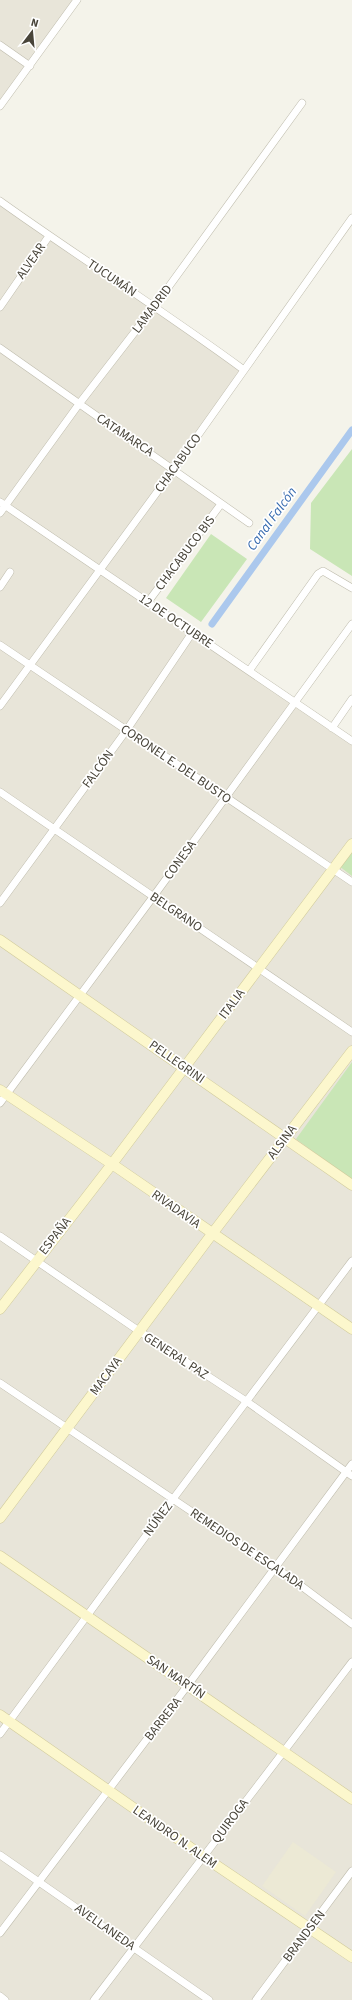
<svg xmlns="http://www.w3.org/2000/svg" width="352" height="2000" font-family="'Source Sans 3',sans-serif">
	<rect width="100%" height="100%" fill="#f4f3ea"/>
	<path fill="#e8e5d9" d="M0,0H77L0,106Z
		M0,201L244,370L174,469L221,504L148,602L352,741V2000H0Z"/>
	<path fill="#ece9d5" d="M293,1842L336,1872L305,1916L262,1886Z"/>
	<path fill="#c9e6b6" d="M352,449V576L310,549L311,503Z
		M211,534L247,559L201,622L166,598Z
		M352,849V876L339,866Z
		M352,1062V1180L296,1139Z"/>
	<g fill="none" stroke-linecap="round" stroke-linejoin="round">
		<path stroke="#abc8ed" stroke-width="7" d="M212,624L352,430"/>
		<g stroke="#bfbcad" stroke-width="8">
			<path id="minor" d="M0,45L30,66
				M0,106L77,0
				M0,201C80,258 164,311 244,370
				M0,307L49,236
				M0,348L249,523
				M0,502L352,741
				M0,513L79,404L154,307L302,103
				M0,587L10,572
				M148,602L221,504
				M0,645L352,882
				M249,671L318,574L323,571L352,588
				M0,706L174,469L352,218
				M332,728L352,699
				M0,792L352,1032
				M0,903L126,731L192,633
				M0,1103L153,897L352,624
				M0,1236L139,1331L246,1401L352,1476
				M0,1383L292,1579L352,1624
				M0,1734L173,1499L352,1261
				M0,1855L209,2000
				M0,1933L188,1685L352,1464
				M0,1996L5,2000
				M94,2000L352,1662
				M256,2000L352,1871"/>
		</g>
		<g stroke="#d1cb9c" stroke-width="11">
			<path id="secondary" d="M0,940L352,1185
				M0,1090L112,1164L352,1329
				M0,1309L112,1164L352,844
				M0,1518L212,1234L352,1051
				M0,1556L352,1799
				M0,1715L204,1857L352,1957"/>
		</g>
		<use href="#minor" stroke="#fff" stroke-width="7"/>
		<use href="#secondary" stroke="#fcf7cd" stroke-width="10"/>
	</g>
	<g text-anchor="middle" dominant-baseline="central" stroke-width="3.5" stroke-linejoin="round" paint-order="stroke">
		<g font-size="13" fill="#484439" stroke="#fff">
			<text transform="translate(31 261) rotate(-55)">ALVEAR</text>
			<text transform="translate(112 278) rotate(34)">TUCUMÁN</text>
			<text transform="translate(152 309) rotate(-53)">LAMADRID</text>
			<text transform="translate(125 435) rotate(34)">CATAMARCA</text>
			<text transform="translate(178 463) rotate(-54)">CHACABUCO</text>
			<text transform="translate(185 553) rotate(-53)">CHACABUCO BIS</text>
			<text transform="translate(176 621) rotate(34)">12 DE OCTUBRE</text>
			<text transform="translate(176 764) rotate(34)">CORONEL E. DEL BUSTO</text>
			<text transform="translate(98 769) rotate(-54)">FALCÓN</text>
			<text transform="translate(180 860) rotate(-54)">CONESA</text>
			<text transform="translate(176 912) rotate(34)">BELGRANO</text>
			<text transform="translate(232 1004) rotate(-53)">ITALIA</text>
			<text transform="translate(177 1062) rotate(35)">PELLEGRINI</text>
			<text transform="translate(282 1142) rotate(-53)">ALSINA</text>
			<text transform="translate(176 1209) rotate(35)">RIVADAVIA</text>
			<text transform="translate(55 1236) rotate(-52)">ESPAÑA</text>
			<text transform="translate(176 1356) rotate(33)">GENERAL PAZ</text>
			<text transform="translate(106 1376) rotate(-53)">MACAYA</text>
			<text transform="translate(158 1519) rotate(-53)">NÚÑEZ</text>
			<text transform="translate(247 1549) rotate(34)">REMEDIOS DE ESCALADA</text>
			<text transform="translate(176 1677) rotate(34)">SAN MARTÍN</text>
			<text transform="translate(163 1719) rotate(-52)">BARRERA</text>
			<text transform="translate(230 1821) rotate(-53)">QUIROGA</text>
			<text transform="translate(175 1837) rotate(35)">LEANDRO N. ALEM</text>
			<text transform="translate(105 1927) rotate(35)">AVELLANEDA</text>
			<text transform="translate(304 1936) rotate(-53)">BRANDSEN</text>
		</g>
		<g font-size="14" font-style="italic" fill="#376baf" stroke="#fff">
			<text transform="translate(272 519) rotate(-54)">Canal Falcón</text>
		</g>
	</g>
	<g transform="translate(32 32) rotate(16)" stroke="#ffffff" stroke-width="3" paint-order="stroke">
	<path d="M0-3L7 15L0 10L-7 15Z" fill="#484439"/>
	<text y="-6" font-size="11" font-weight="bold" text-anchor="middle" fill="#484439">N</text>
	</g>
</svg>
